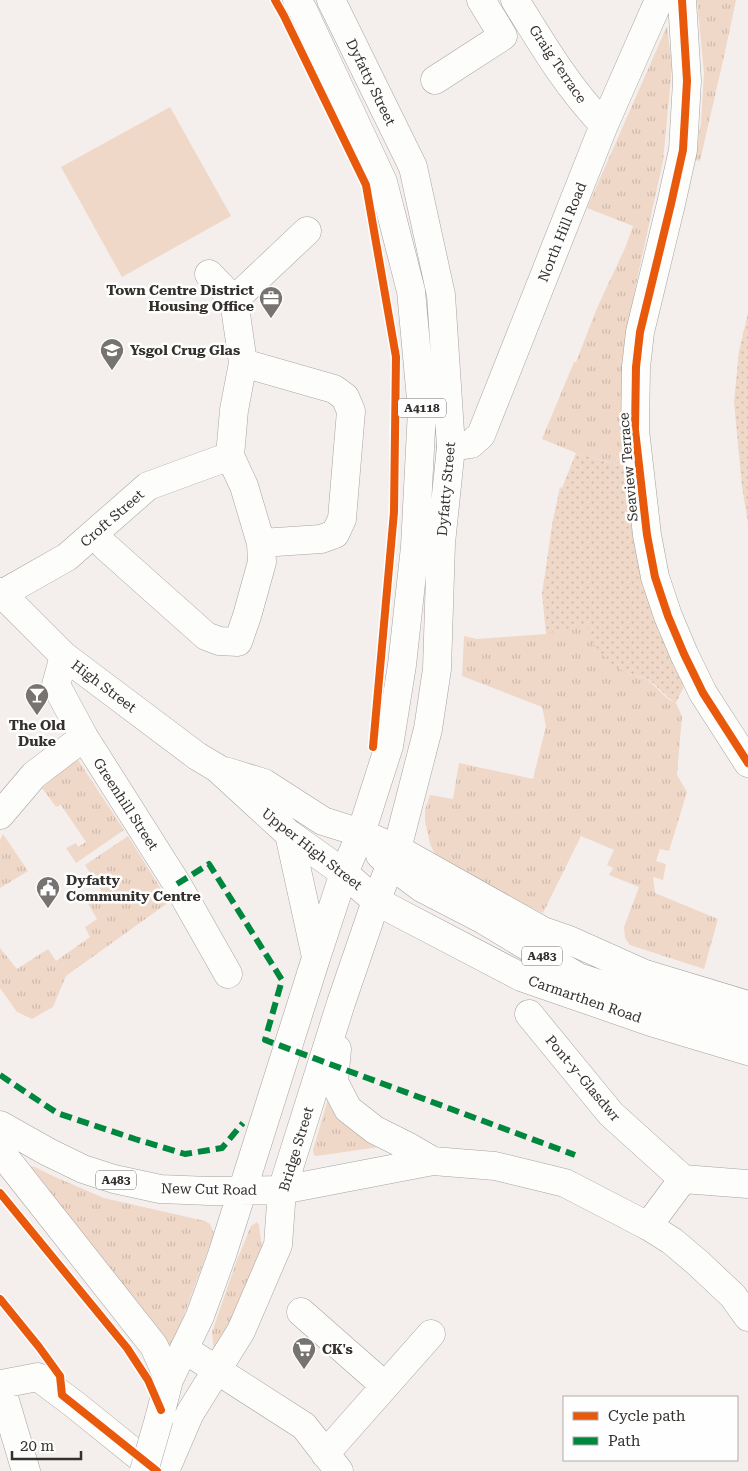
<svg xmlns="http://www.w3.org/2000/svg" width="748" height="1471" font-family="'Roboto Serif',serif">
	<defs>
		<pattern id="grass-tufts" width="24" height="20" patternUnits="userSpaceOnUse" patternTransform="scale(1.25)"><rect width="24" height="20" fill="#f0d8c8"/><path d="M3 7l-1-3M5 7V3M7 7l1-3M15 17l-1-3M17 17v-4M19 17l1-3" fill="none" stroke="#cebaac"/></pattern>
		<pattern id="park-dots" width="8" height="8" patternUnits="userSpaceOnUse" patternTransform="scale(1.25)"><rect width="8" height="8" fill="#f0d8c8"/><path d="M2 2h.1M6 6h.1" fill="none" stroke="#cebaac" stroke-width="1.8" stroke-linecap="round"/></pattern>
	</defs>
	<rect width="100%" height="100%" fill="#f4efec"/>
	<path fill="url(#grass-tufts)" d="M697,0H736L725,52L700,161L695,160L701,122L704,73Z
		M667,26L672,67L663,161L636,284L623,359L621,405L625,467L576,453L542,439L574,362H576L597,308L625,248L632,229L633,226L587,208Z
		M588,623L630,674L646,678L668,699L676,703L682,716L677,775L687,792L669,851L660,849L656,861L666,864L663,880L653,877L655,893L718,919L704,969L630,945L625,938L624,927L639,887L609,875L613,868L607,865L614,850L581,836L543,913L489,889L436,856L430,844L425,821V810L430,795L453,799L459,763L533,779L546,726L542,707L462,676L464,636L477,639L546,634Z
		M78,760L124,830L76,863L66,848L76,843L78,847L86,842L61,805L56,807L42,788L62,771Z
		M3,834L28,871L0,888V840Z
		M128,836L169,902L66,976L53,1007L32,1019L17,1012L0,988V948L17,969L48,949L56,961L90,937L85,927L97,919L87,902L102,892L85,865Z
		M328,1099L379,1147L317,1156L314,1155L313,1150Z
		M31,1166L35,1167L55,1177L104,1198L205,1221L210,1224L214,1234L171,1350L29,1168Z
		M257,1222L259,1225L262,1249V1266L214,1353L212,1332L237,1260L251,1226Z"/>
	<path fill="url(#park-dots)" d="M748,313V523L742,487L734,402L739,351Z
		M576,453L625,467L634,544L658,631L685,684L676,703C664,696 656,684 646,678C642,676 635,676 631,674C612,668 601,655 590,639L591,633L588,629V624L546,634L542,594L552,525L560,487L562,488Z"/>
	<path fill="#f0d8c8" d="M170,107L231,216L122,277L61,167Z"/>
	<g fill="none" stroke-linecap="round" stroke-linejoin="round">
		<g stroke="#a6a3a1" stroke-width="29">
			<path id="minor" d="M515,0C542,44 568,88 604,125
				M682,0L687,81L683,150L671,204L640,332L636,367L635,430L647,535L655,577L668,616L684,654L703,693L748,763
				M435,80L503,36L481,0
				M234,300L307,231
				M243,363L334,389L345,397L351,411L342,519L335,534L321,539L261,543
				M451,447L471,444L481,435L604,125L659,0
				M105,546L206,636L219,641L238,642L247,616L262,562L261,543L244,486L230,456
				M0,595L67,557L148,486L230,456L234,410L243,363L234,300L209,274
				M64,656L56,685L84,737L177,884L228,974
				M0,815L34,775L84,737
				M529,1014L611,1114L683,1179L648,1226
				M683,1179L748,1184
				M301,1312L385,1386
				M184,1349L304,1426L339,1471
				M0,1384L26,1471
				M1,1384L38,1377L74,1404L157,1471
				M325,1454L431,1334"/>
		</g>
		<g stroke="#a6a3a1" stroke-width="29">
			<path id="major" d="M0,592L64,656L197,756L217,768L289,834L344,873L376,901L521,977L651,1022L748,1051
				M225,771L264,783L323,821L361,833L397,849L543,931L569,940L645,974L748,1005
				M289,834L316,957
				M380,855L391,865L422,888L482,919L578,977L658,1003L748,1029
				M337,1049L334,1082L348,1109L375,1130L409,1147L433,1161
				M0,1125L48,1152L83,1169L114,1179L160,1189L209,1191L282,1190L433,1161L495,1166L565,1183L648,1226L672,1241L698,1263L733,1296L748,1317
				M0,1151L154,1346L169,1380
				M159,1419L169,1380L200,1316L222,1255L316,958L344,873L361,833L389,746L402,665L415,547L422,410L411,291L383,182L303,10L297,0
				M165,1471L190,1413L241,1331L278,1245L282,1190L341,1003L376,901L397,849L428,729L437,669L441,543L451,447L441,295L413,167L331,0"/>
		</g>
		<use href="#minor" stroke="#fdfdfc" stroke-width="28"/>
		<use href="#major" stroke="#fdfdfc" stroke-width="28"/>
		<g stroke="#a6a3a1" stroke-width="29" stroke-linecap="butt">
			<path id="major-bridge" d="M144,1471L159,1419"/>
		</g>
		<use href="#major-bridge" stroke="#fdfdfc" stroke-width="28"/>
		<path stroke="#00873e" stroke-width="6" stroke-dasharray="12 6" stroke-linecap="butt" d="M177,884L209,864L282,980L265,1040L575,1155
			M0,1075L57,1113L135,1139L185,1154L222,1148L243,1123"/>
		<g stroke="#fefefe" stroke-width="11">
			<path id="cycleway" d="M275,0L284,16L366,185L396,357L394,512L373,747
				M682,0L687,81L683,150L671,204L640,332L636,367L635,430L647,535L655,577L668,616L684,654L703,693L748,763
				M0,1193L127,1348L148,1380L161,1410
				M0,1299L39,1347L60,1376L62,1395L157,1471"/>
		</g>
		<use href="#cycleway" stroke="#e8590c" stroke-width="8"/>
	</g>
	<defs>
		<g id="office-pin" transform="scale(1.25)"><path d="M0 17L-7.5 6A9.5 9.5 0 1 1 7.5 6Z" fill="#777370" stroke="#fefefe"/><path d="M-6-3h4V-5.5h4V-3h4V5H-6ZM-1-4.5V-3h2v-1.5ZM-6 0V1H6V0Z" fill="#fff"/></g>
		<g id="school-pin" transform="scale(1.25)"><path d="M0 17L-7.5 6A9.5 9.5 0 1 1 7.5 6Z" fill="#777370" stroke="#fefefe"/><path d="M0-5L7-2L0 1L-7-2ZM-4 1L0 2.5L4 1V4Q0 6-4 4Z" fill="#fff"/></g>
		<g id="bar-pin" transform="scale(1.25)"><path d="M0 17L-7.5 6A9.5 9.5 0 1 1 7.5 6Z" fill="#777370" stroke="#fefefe"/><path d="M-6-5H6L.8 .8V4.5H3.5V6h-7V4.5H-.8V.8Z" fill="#fff"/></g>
		<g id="civic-pin" transform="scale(1.25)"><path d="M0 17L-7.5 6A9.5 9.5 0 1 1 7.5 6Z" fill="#777370" stroke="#fefefe"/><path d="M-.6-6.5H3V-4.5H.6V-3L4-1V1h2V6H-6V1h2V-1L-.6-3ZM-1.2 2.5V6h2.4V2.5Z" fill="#fff"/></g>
		<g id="supermarket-pin" transform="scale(1.25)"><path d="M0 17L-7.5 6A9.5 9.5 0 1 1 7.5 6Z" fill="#777370" stroke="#fefefe"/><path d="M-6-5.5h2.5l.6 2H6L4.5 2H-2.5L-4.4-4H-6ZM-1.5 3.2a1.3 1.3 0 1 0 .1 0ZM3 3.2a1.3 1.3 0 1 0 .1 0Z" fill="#fff"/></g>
	</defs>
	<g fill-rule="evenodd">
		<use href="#office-pin" x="271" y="298"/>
		<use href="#school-pin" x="112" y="350"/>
		<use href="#bar-pin" x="37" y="695"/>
		<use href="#civic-pin" x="48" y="888"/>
		<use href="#supermarket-pin" x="304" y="1349"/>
	</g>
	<g text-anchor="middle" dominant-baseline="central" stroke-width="5" stroke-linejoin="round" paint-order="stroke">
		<g fill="#fefefe" stroke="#716e6c" stroke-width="1">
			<rect x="398" y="398.5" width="48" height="19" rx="4"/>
			<rect x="522" y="946.5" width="40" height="19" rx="4"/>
			<rect x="96" y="1170.5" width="40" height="19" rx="4"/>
		</g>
		<g font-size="12" font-weight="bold" fill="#34302d">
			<text x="422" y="408">A4118</text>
			<text x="542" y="956">A483</text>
			<text x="116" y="1180">A483</text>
		</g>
		<g font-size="14" fill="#34302d" stroke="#fefefe">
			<text transform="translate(558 64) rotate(56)">Graig Terrace</text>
			<text transform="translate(371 82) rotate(64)">Dyfatty Street</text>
			<text transform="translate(562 232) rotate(-68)">North Hill Road</text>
			<text transform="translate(628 467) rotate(-95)">Seaview Terrace</text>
			<text transform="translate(446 489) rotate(-85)">Dyfatty Street</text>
			<text transform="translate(112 518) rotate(-41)">Croft Street</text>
			<text transform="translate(104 686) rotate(37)">High Street</text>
			<text transform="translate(126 804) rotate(57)">Greenhill Street</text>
			<text transform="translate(312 849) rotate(38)">Upper High Street</text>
			<text transform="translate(585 999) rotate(19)">Carmarthen Road</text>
			<text transform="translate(583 1078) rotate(50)">Pont-y-Glasdwr</text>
			<text transform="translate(296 1149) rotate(-73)">Bridge Street</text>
			<text transform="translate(209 1189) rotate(1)">New Cut Road</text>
		</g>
		<g font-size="14" font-weight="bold" fill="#34302d" stroke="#fefefe" text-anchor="start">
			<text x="254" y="290" text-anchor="end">Town Centre District<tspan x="254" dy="16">Housing Office</tspan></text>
			<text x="130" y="350">Ysgol Crug Glas</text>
			<text x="37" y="725" text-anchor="middle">The Old<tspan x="37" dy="16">Duke</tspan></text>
			<text x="66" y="880">Dyfatty<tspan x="66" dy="16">Community Centre</tspan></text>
			<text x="322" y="1349">CK's</text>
		</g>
	</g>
	<rect x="563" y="1396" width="175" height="65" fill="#fefefe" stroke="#adacaa"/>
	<rect x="573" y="1412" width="25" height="8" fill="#e8590c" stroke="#adacaa"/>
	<text x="608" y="1421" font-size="15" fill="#34302d">Cycle path</text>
	<rect x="573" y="1437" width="25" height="8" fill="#00873e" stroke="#adacaa"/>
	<text x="608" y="1446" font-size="15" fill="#34302d">Path</text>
	<path d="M12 1451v8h69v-8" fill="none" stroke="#34302d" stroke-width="2.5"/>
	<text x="20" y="1451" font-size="15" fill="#34302d" stroke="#fefefe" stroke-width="4" paint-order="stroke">20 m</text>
</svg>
